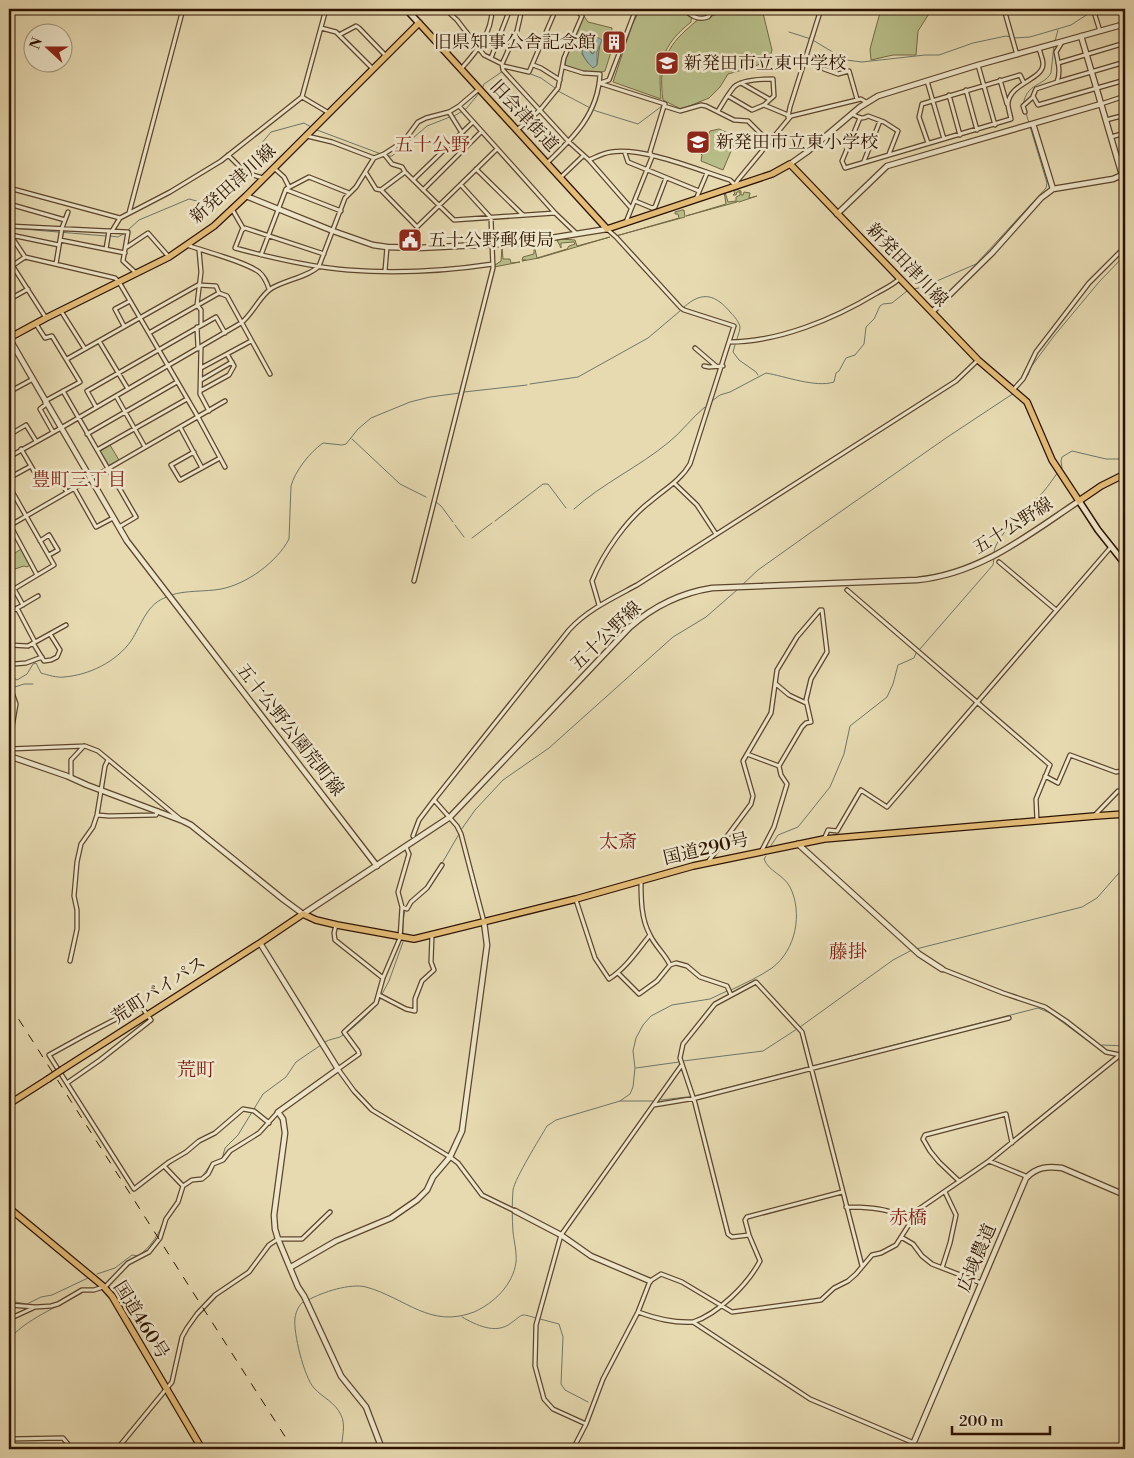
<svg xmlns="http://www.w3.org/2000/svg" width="1134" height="1458" font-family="'Libre Bodoni','Noto Serif JP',serif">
	<rect width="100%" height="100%" fill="#e7dab1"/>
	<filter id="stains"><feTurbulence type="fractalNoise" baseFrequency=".004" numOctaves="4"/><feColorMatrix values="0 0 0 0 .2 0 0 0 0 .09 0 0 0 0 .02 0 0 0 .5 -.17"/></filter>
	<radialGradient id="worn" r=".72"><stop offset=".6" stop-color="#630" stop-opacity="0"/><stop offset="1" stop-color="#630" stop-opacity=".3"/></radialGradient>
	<path fill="#b8be89" stroke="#726844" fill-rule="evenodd" d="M640,9L692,10L691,22C661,46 658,64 661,99L613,82L632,25Z
		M726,9H762L772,50L769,60L753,67L728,74L720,87L709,98L687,107L681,109L663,100C659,70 663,51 686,30C690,27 694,22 698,20C708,14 717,18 726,9Z
		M881,9H932L918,31L916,55H893L871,60L870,49Z
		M584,16L588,22L612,28L609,49L611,52L605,71C592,76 578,70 565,66L566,57ZM590,40L600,43L597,65L588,63L582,54L584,44L588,41L590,44V51L593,54L594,53V43Z
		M719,129L737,137L723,170L701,161L702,155L701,154L710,131Z
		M736,189L741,191V195H743L744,192L750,193L749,198L757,196L739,202L737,201V202L686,216L726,204L724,191L732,190L731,192H725L728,202L736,201V197L740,195V192H737L736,195H733L735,193L733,190Z
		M682,210H684L685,217L616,236L679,218L678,214H675V212Z
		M610,237L539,258L522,261L526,260H522L523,257L534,254V245L537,258L567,249L569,246L575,244L574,242L561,243V248L557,240L561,239L575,240L577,246Z
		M502,247L503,259H510L511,263L520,262L494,267L495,265L501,261Z
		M110,445L119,460L108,466L99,452Z
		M21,549L30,565L27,567L24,566L15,569L9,560V557Z"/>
	<path fill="#97bab2" stroke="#6d776b" d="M595,36L602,40L597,52V65L593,68C585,60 576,49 588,41L590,44V51L592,54L594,53V43L590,40Z"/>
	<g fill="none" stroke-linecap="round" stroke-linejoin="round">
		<path stroke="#6d776b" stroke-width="1" d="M789,32L811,39L846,60L862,62L925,55H939L973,43L1006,36L1014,38L1030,37L1071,25L1091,12
			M1055,41L1058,30
			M528,73L541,78L555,88
			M482,89L484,84L506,69L515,70
			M558,91L596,111L638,124L662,106
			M1023,105C1027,82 1043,87 1051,73L1054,45
			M454,116L466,109L480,92
			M317,130L381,154
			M387,156H392L427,126L450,117
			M10,228L106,236
			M128,230L139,220L189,199L220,207L246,179L256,150L271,132L304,123L311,127
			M110,236L118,237L125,233
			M914,289L923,287L976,264L1046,188L1047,183L1026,113
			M684,307C703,290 716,295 731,313C735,317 739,322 740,327C740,331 738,335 737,339
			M735,345L733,352L739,360L756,372L758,375
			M530,384L578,377L648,338L680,311
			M1016,390L1028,375L1031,367L1054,336L1099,282L1125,255
			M464,392L527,385
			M712,401L720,395L730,392L766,373C784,376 816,388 834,382L836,373L839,371L846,358L855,355L864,344L866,327L874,319L880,306L883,304L892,303L907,291
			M352,439L400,484L426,497
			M1061,469L1062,468L1061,461L1062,457L1072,451L1106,459H1125
			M436,502L441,506L453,522
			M574,509C603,483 639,467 669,442C682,432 692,417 705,407
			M495,521L543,484H548L566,508
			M455,525L464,537
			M472,538L492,523
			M994,552C996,534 1032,505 1044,491C1049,485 1053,479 1058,472
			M742,585L758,570L810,533L946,438L1014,393
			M171,595C187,590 204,592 221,589C247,584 277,562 289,539L291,486C295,471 310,452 323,443L342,445L346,444L358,429L371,418L410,402L430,397L460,393
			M920,649L993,565L994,558
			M9,674L17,680L27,674L33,664L36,663L41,673C48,675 57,678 64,677C89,675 116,662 131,641C142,624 147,603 167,597
			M15,687L24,684H33
			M461,830L475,810L503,780L549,748L673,637L706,617L737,590
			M770,847L778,835L798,827L830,787L844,754L850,726L887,697L893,684L898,665L914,658L916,653
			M441,865L459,834
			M403,934C403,899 407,906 429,883
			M916,949L1082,907L1097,898L1125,866
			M731,990C745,983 759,977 772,968C796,950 803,913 790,887C783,874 769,872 764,859L766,856
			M382,994L389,981L403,942
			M800,1027L893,960L912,950
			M325,1042C330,1039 334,1039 340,1037C351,1031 375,1009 381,998
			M1102,1045L1125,1046
			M683,1061L763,1051L797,1029
			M636,1068L679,1062
			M661,1100L695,1096L1038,1008L1050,1013L1092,1044
			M620,1101H653
			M214,1162L222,1159L225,1148L238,1135L263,1094L286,1077L296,1062L321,1045
			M184,1184L189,1179L201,1178L211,1164
			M176,1203L181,1187
			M97,1274L115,1268L132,1255L138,1256C152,1246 158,1235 165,1219
			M308,1300C323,1292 350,1283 366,1287C406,1298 430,1329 474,1312C494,1303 513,1285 516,1262C517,1253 514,1241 513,1232C512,1218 512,1203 513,1190C515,1178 540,1138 547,1126L556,1120L620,1101L630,1094L633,1087L635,1068L633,1051L636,1038L643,1025L651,1016L672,1005L710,999L727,991
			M9,1301L27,1304L41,1297L52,1295L88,1278
			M304,1301C299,1305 296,1311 295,1318C293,1332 304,1377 314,1388C323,1398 335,1402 341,1415C346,1424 342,1439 341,1449
			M462,1317C476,1325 496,1335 511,1323C524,1314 519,1313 536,1318
			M540,1319L559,1324L563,1337L561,1384L565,1390L588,1402
			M9,1340C22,1321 61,1305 82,1293"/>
		<g stroke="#5c452c" stroke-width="5.5">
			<path id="minor" d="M445,9L457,20L484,55L502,64
				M522,9L517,31L502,64L503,70L569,142L589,160L631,208
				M683,9C691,15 697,21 708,17L714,9
				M1004,9L1017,55
				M1093,9L1100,31
				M321,28L336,32L372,68
				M339,35L356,26L359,28L386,56
				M1062,42L1056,52C1058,62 1061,72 1057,82L1036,89L1033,96L1038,105L1125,80
				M491,58L510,9
				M1058,63L1125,43
				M533,65L541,68L560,80
				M978,65L995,125
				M503,66L529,72L556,9
				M461,69C477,51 492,33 492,9
				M824,69L838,74L849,71L857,99
				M1000,80L1007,104
				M927,81L944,139
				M1057,82L1125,62
				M599,83L665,104L664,106L680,111L701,105L706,106L734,120L748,121L769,142
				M600,83L609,80L636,9
				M741,83L769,99
				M966,90L977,130
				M949,95L960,135
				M302,97L329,113
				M1101,104L1125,96
				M764,105L788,115
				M459,106L555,213L577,234
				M718,111C723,103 728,94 734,87C742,79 763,79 773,79L774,96L764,105L752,110L728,96
				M449,112L462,133
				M1025,112L1023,106L1033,97
				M852,114C858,117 862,120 868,116L884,122L898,131L889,154
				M788,117L790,107L821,9
				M860,118L842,161L845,168L1011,119C1010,114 1008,108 1008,104C1009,83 1043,80 1043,64C1043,59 1040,53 1039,48
				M1106,120L1125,115
				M517,130L540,110L558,88L564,58L582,16L575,9
				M307,136L332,142L374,158L384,154L404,141L418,122L426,118L449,112L459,106L479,89
				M1111,137L1125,133
				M928,143L919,117L922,104L1020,75L1024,83
				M625,153L628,162L699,191
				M384,154L392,164L402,167L405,172
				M228,155L246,173L263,178
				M1118,158L1125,161
				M589,160C596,157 603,153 611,152C644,147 698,170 730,180L735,185L738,180L791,116L861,99L866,102
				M864,161L880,121
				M547,163C574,137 598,114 600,74L583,73L564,67
				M274,168L284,177L289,187
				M476,169L523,215
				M366,173L376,189L381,190L417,227L418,248
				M560,178L583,156
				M413,180L473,122
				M9,188L120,218
				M287,190L341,211
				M381,190L405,172L454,220L555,213
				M423,190L481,132
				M696,199L707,173
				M635,201L652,208L655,207L666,178
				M9,204L65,220
				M232,209L243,228
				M129,213L183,9
				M9,216L12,205
				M626,222L652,157L650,152L664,106
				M9,226L128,232L123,261L136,273
				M417,227L497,149
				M112,231L120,218L170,192L221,161L302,97L326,9
				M9,233L25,257L115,278L119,282L198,417L225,467
				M11,235L59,245
				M60,240L125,253
				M187,245C206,252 244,261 259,272C265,277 267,283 269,289
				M127,247L148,233L169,257
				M106,249L109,231
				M199,250L201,272L197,305L201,310V325
				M324,254L245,228L242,230L235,248C272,258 310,267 348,270C396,274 446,271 493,264
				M261,255L286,189L309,177L349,193
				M56,264L62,228L68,212
				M12,265L46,318
				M9,268L25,257
				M385,271L387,247
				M10,299L28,289
				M61,311L85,349
				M36,324L45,338L52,336L80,382L45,401V405L40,409L53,432
				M124,326L115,309L130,301
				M197,327L198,349
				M149,333L219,293
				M99,341L128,389
				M729,342C779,342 834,319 877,293C884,289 893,285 899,279
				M201,347L200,394L209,411
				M695,348L716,366
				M67,359L198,285L216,286L219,293L227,296L270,374
				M704,366L709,367L723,366
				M201,368L251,341
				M201,380L232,362
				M1014,389L1023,379L1036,352L1089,283L1125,247
				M63,391L136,517L119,527
				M200,391L229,375L234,366L227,354
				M9,392L33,379
				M116,396L145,447
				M96,407L87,391L216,317L225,333
				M180,427L202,468
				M87,434L177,382
				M9,435L26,425L36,441
				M21,449L41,483L56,475L67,492
				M97,450L187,399
				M194,452L171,465L180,480L220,458
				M9,457L61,428L241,323C253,314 260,295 272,288C286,280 310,276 319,266L345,198L356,187L374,158
				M9,478L31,466
				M674,483L697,505L716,534
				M9,486L54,565L9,592
				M74,488L96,527L113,518
				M10,525L37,575
				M9,526L225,401
				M40,541L49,535L58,550L49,555
				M999,562L1056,610
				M9,580L23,605
				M414,581L493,268L491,218L461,185
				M847,590L1050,765L1036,799L1037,821
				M599,605L592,581C603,553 627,519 651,501C665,489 681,480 690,464L734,326L684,310L681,308L616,237L607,229
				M17,608L35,642
				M9,613L38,596
				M33,643L44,661L51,660L57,657L60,650L50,634
				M9,645L28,646L66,625
				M14,664L26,663L42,657
				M9,684L16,704L9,745
				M776,684L789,695L806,703
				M9,749L85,746L98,751L180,819
				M747,754L779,766
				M1045,776L1058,783L1070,755L1116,772L1121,771L1125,766
				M71,777V760L84,746
				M434,800L457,826L461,834L484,922
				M97,815L109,816L156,815L158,811
				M1095,815L1118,791L1125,792
				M413,836L419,820L434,800L569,630C587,610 613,598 637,585L956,381L978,360
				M824,839L828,830L837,831L861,790L887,807L1111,547
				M406,847L409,854L398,892L402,907L400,938L383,978L376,1003L344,1032L358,1051L359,1054L338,1069L354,1091L372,1110L450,1157L458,1163L482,1195L515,1211
				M708,862L751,804L753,796L743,761L771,713L777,670L797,637L820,610H822L827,652L811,679L806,700L811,722L806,723L802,727L779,766L781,775L787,784L774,827L761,852
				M641,881C641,899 641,919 650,935C655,946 665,954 670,965
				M576,900L595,958L609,979C626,968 637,951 650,935
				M402,907L407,909L411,902L427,888L442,865
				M336,925L334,933L335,940L383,978
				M70,961L77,929V910L74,896L77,862L81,844L93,827L97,815L105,766L108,760
				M942,969L1003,993L1045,1007L1066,1021L1106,1052L1125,1056
				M618,973L639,994L657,981L670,965L676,963L687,966L700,977L727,986L731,995
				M379,995L406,1009L415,1011V999L422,981L434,970L431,962L432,935
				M67,1083L100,1060L151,1020L141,1006L87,1034L49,1055L134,1189L169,1162L186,1152L199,1141L215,1133L243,1109L254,1111L269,1123
				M654,1105L696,1098L1009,1018
				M989,1161L1028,1177
				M164,1166L183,1186
				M959,1181L939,1162L930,1151L923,1139L925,1135L1006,1114L1012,1143
				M846,1207C858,1207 880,1208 891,1212C897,1215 903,1219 909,1222
				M749,1235L732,1237L728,1234L695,1103L680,1058L683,1044L715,1004L756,982L802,1032L862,1266
				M901,1237L913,1244L922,1256L932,1264L981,1283
				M942,1268L950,1243L956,1215L945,1192
				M9,1305L36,1307L51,1306L58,1304L82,1290H94L106,1286L128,1263L149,1252L160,1238L166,1219L178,1202L183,1186L192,1180L202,1179L208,1174L213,1164L223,1160L230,1151L259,1133L278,1112
				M638,1312C657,1319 673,1323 693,1322L810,1399L914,1443
				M9,1319L33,1308
				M693,1322C718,1314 748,1284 760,1261L749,1235L745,1220L747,1217L842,1192
				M586,1424L553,1409L544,1399L535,1366L536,1325L561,1235L681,1066
				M9,1436V1449
				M9,1439L63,1438L72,1449
				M121,1446L129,1449
				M117,1449L172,1382L182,1337L187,1328L197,1314L215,1295L249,1272L269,1245L278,1239H302L330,1212
				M573,1449L586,1424L603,1379L638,1312L650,1281L661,1274L682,1282L732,1312L821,1300L834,1288L848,1281L856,1274L872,1255L881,1253L896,1245L919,1209L989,1161L1120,1055"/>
		</g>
		<g stroke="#5c452c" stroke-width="7">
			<path id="tertiary" d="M1033,124L1053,189
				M790,164L807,152L860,107L878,96L978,65L1125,24
				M246,196L333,231L373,245L387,247L418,248L520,243L607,229
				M837,214L887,166L1101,104
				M932,312L992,253L1041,198L1053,189L1113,179L1122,175L1081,36
				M9,338L127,541L377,866
				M9,756L67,776L87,785L183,821L191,825L284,900L303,914L450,817L630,627C654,606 680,593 712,588L917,580C980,574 1028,535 1079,501
				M798,844L919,954L942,969
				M260,943L338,1069L278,1112L283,1119L285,1133L274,1215L275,1229L278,1239L298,1287L304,1296L341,1376L366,1407L382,1449
				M515,1211L561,1235L591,1256L650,1281
				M291,1267L336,1241L391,1218L417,1200L427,1190L433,1177L450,1157L462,1131L487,945L484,922
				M911,1449L1026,1178C1037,1167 1047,1166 1062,1168L1125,1195"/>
		</g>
		<g stroke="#2d1300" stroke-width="8">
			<path id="secondary" d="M406,9L419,23
				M1079,501L1098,530L1125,564"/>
		</g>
		<g stroke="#2d1300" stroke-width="8">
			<path id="primary" d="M9,338L46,318L169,257L214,226L246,196L419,23L607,229L772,174L790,164L978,360L1027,402L1052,460L1079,501L1101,486L1125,474"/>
		</g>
		<g stroke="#2d1300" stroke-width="8">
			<path id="trunk" d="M63,1069L260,943L303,914L316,920L337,925L414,939L576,899L693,866L824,839L1095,816L1125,814
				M9,1104L48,1079
				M9,1208L103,1286L112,1296L202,1449"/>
		</g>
		<use href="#minor" stroke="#efe7cc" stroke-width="3"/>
		<use href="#tertiary" stroke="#efe7cc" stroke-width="4.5"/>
		<use href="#secondary" stroke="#efe7cc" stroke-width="5"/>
		<use href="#primary" stroke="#e4bd78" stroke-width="5.5"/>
		<use href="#trunk" stroke="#e4bd78" stroke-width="5.5"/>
		<path stroke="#2d1300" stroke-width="1" stroke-dasharray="9 9" stroke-linecap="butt" d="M9,1004L293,1449"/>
		<g stroke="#2d1300" stroke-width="8" stroke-linecap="butt">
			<path id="trunk-bridge" d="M48,1079L63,1069"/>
		</g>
		<use href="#trunk-bridge" stroke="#e4bd78" stroke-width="5.5"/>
	</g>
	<defs>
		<g id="building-square" transform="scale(1.25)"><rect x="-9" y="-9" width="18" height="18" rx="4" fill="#8f2418" stroke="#efe7cc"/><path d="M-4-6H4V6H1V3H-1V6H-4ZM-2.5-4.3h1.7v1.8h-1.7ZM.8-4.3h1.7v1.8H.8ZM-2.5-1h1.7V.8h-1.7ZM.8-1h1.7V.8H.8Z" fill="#fff"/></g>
		<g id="school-square" transform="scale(1.25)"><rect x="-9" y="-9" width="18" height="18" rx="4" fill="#8f2418" stroke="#efe7cc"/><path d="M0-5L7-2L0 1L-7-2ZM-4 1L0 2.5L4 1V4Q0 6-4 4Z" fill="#fff"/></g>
		<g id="civic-square" transform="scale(1.25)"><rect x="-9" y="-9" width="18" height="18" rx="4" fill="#8f2418" stroke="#efe7cc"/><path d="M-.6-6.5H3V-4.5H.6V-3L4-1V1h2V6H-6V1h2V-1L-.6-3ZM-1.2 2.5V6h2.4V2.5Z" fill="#fff"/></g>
	</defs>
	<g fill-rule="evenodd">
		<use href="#building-square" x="614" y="42"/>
		<use href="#school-square" x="667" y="63"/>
		<use href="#school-square" x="698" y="142"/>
		<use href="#civic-square" x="410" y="240"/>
	</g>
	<g text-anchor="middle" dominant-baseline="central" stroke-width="5" stroke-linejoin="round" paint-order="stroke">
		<g font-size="18" fill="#2d1300" stroke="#efe7cc" text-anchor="start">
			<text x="596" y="42" text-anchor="end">旧県知事公舎記念館</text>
			<text x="684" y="63">新発田市立東中学校</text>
			<text x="716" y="142">新発田市立東小学校</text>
			<text x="428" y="240">五十公野郵便局</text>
		</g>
		<g font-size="18" fill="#2d1300" stroke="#efe7cc">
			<text transform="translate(524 116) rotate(47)">旧会津街道</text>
			<text transform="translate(233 184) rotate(-42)">新発田津川線</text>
			<text transform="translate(907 265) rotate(46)">新発田津川線</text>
			<text transform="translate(1013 526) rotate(-32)">五十公野線</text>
			<text transform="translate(606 636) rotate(-44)">五十公野線</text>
			<text transform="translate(290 730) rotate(52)">五十公野公園荒町線</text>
			<text transform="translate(706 849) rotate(-13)">国道290号</text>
			<text transform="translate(159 990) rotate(-33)">荒町バイパス</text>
			<text transform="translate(977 1258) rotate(-67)">広域農道</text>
			<text transform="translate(141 1320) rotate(58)">国道460号</text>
		</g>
		<g font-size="19" fill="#7a1f14" stroke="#efe7cc">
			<text x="432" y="145">五十公野</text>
			<text x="79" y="480">豊町三丁目</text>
			<text x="618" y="842">太斎</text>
			<text x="848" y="952">藤掛</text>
			<text x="196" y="1070">荒町</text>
			<text x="908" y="1218">赤橋</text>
		</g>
	</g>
	<rect width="1134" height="1458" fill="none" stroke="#e7dab1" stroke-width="30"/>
	<rect x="10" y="10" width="1114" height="1438" fill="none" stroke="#2d1300" stroke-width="2.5"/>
	<rect x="15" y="15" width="1104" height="1428" fill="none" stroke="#2d1300"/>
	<g transform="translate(48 48) rotate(291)"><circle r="24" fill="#efe7cc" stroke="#a1927a"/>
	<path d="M0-4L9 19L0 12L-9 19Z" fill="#8f2418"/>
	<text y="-8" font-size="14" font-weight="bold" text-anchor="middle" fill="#2d1300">N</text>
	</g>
	<path d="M952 1426v8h98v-8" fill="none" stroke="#2d1300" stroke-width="2.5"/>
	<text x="959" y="1426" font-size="15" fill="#2d1300" stroke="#efe7cc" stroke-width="4" paint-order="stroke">200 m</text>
	<rect width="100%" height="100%" filter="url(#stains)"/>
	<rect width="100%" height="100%" fill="url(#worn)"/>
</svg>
